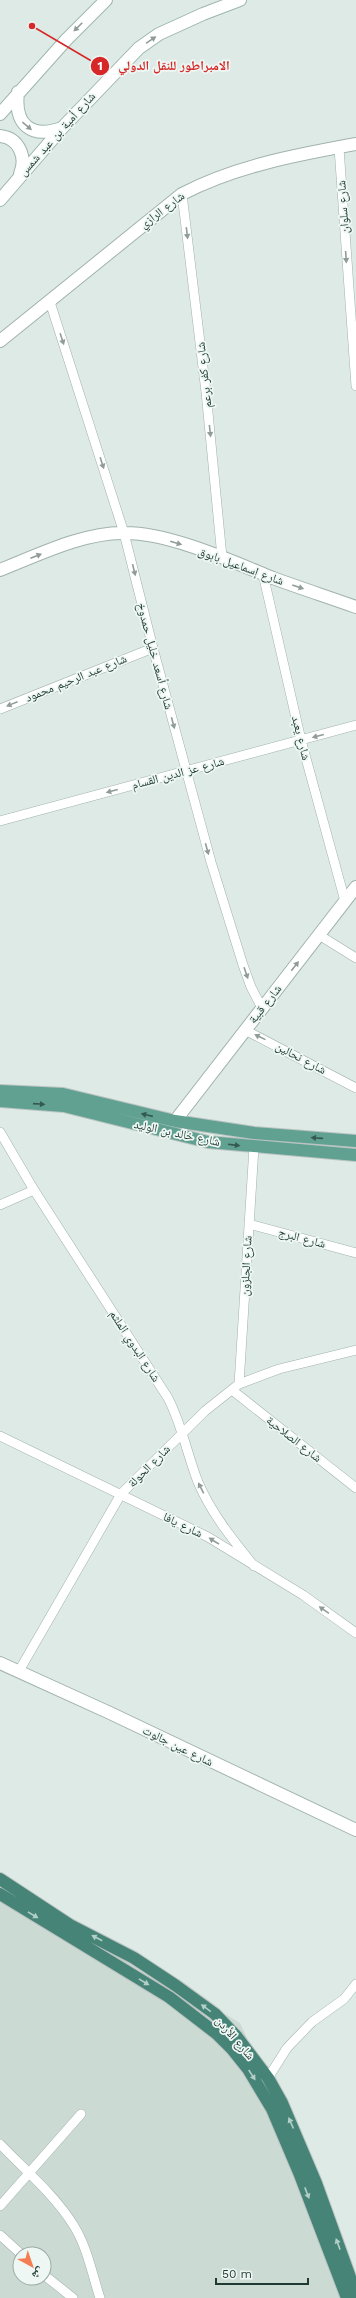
<svg xmlns="http://www.w3.org/2000/svg" width="356" height="2298" font-family="'Work Sans','Noto Naskh Arabic',sans-serif">
	<rect width="100%" height="100%" fill="#deeae5"/>
	<path fill="#ccdad4" fill-rule="evenodd" d="M0,1875L240,2023L279,2106L306,2194L354,2298H0ZM20,2254H44V2278H20Z"/>
	<g fill="none" stroke-linecap="round" stroke-linejoin="round">
		<g stroke="#a1b2ac" stroke-width="10">
			<path id="minor" d="M339,148L356,386
				M182,194L206,392L222,557
				M50,302L124,533L153,648L211,862L243,965L251,987L262,1008
				M263,574L301,740L345,901
				M0,709L153,648
				M0,821L356,725
				M319,935L356,958
				M245,1030L356,1088
				M0,1132L34,1190L168,1398C182,1425 187,1454 198,1482C211,1513 233,1540 254,1566
				M0,1205L34,1190
				M249,1224L356,1253
				M239,1384L254,1147
				M232,1390L356,1488
				M0,1436L208,1537L303,1595L356,1633
				M19,1671L121,1494L205,1411L239,1384L279,1369L356,1350
				M268,2078L287,2048L312,2022L344,1999L356,1984
				M0,2144C25,2170 55,2195 74,2226C88,2249 92,2274 100,2298
				M0,2206L81,2114
				M0,2235L21,2254
				M44,2275L73,2298"/>
		</g>
		<g stroke="#a1b2ac" stroke-width="14">
			<path id="tertiary" d="M0,341L182,194C236,166 296,155 356,144
				M0,570C38,555 84,532 125,533C170,533 231,561 273,578C300,588 328,597 356,607
				M175,1121L356,887
				M0,1663L110,1713L356,1830"/>
		</g>
		<g stroke="#9db6ad" stroke-width="14">
			<path id="secondary" d="M18,92C14,125 31,139 62,128
				M0,114L66,40L106,0
				M0,136C19,138 27,157 20,174
				M0,200L62,128L139,48L159,34L203,14L240,0"/>
		</g>
		<g stroke="#bcc4c2" stroke-width="14">
			<path id="primary" d="M0,1091L63,1094L175,1121L254,1133L356,1141
				M0,1101L64,1106L208,1142L356,1155"/>
		</g>
		<g stroke="#bcc4c2" stroke-width="14">
			<path id="trunk" d="M0,1879L70,1925L134,1958L175,1985L215,2014L237,2037L268,2078L282,2103L316,2183L356,2294
				M0,1894L169,1997L217,2034L232,2049L248,2069L272,2109L300,2175L347,2298"/>
		</g>
		<use href="#minor" stroke="#fff" stroke-width="9"/>
		<use href="#tertiary" stroke="#fff" stroke-width="12"/>
		<use href="#secondary" stroke="#fff" stroke-width="12"/>
		<use href="#primary" stroke="#61a192" stroke-width="12"/>
		<use href="#trunk" stroke="#468477" stroke-width="12"/>
	</g>
	<defs><path id="oneway-solid" d="M-6-.8H1V-3.2L6.5 0L1 3.2V.8H-6Z"/></defs>
	<g fill="#8f9c99">
		<use href="#oneway-solid" transform="translate(78 27) rotate(135)"/>
		<use href="#oneway-solid" transform="translate(151 40) rotate(-34)"/>
		<use href="#oneway-solid" transform="translate(27 126) rotate(40)"/>
		<use href="#oneway-solid" transform="translate(187 233) rotate(83)"/>
		<use href="#oneway-solid" transform="translate(346 257) rotate(86)"/>
		<use href="#oneway-solid" transform="translate(62 339) rotate(72)"/>
		<use href="#oneway-solid" transform="translate(210 431) rotate(84)"/>
		<use href="#oneway-solid" transform="translate(102 463) rotate(72)"/>
		<use href="#oneway-solid" transform="translate(176 543) rotate(16)"/>
		<use href="#oneway-solid" transform="translate(36 556) rotate(-21)"/>
		<use href="#oneway-solid" transform="translate(134 570) rotate(76)"/>
		<use href="#oneway-solid" transform="translate(298 587) rotate(19)"/>
		<use href="#oneway-solid" transform="translate(12 704) rotate(158)"/>
		<use href="#oneway-solid" transform="translate(173 723) rotate(75)"/>
		<use href="#oneway-solid" transform="translate(318 736) rotate(165)"/>
		<use href="#oneway-solid" transform="translate(112 791) rotate(165)"/>
		<use href="#oneway-solid" transform="translate(207 849) rotate(75)"/>
		<use href="#oneway-solid" transform="translate(295 966) rotate(-52)"/>
		<use href="#oneway-solid" transform="translate(246 973) rotate(71)"/>
		<use href="#oneway-solid" transform="translate(260 1037) rotate(-154)"/>
		<use href="#oneway-solid" transform="translate(201 1488) rotate(-117)"/>
		<use href="#oneway-solid" transform="translate(214 1541) rotate(-148)"/>
		<use href="#oneway-solid" transform="translate(324 1610) rotate(-145)"/>
	</g>
	<g fill="#335950">
		<use href="#oneway-solid" transform="translate(39 1104) rotate(4)"/>
		<use href="#oneway-solid" transform="translate(147 1115) rotate(-167)"/>
		<use href="#oneway-solid" transform="translate(317 1138) rotate(-176)"/>
		<use href="#oneway-solid" transform="translate(234 1145) rotate(7)"/>
	</g>
	<g fill="#b3cfc8">
		<use href="#oneway-solid" transform="translate(33 1915) rotate(31)"/>
		<use href="#oneway-solid" transform="translate(97 1938) rotate(-153)"/>
		<use href="#oneway-solid" transform="translate(144 1982) rotate(31)"/>
		<use href="#oneway-solid" transform="translate(206 2008) rotate(-144)"/>
		<use href="#oneway-solid" transform="translate(252 2075) rotate(57)"/>
		<use href="#oneway-solid" transform="translate(291 2123) rotate(-114)"/>
		<use href="#oneway-solid" transform="translate(307 2193) rotate(69)"/>
		<use href="#oneway-solid" transform="translate(338 2244) rotate(-110)"/>
	</g>
	<g text-anchor="middle" dominant-baseline="central" stroke-width="3.5" stroke-linejoin="round" paint-order="stroke">
		<g font-size="12" fill="#1f3a33" stroke="#eef7f3">
			<text transform="translate(57 134) rotate(-48)">شارع أمية بن عبد شمس</text>
			<text transform="translate(343 207) rotate(-94)">شارع سلوان</text>
			<text transform="translate(162 210) rotate(-37)">شارع الرازي</text>
			<text transform="translate(204 375) rotate(-96)">شارع كفر برعم</text>
			<text transform="translate(241 566) rotate(20)">شارع إسماعيل بابوق</text>
			<text transform="translate(155 656) rotate(75)">شارع أسعد خليل حمدوخ</text>
			<text transform="translate(76 678) rotate(-22)">شارع عبد الرحيم محمود</text>
			<text transform="translate(301 738) rotate(76)">شارع يعبد</text>
			<text transform="translate(178 773) rotate(-15)">شارع عز الدين القسام</text>
			<text transform="translate(265 1004) rotate(-52)">شارع قبية</text>
			<text transform="translate(301 1058) rotate(28)">شارع نحالين</text>
			<text transform="translate(177 1133) rotate(12)">شارع خالد بن الوليد</text>
			<text transform="translate(302 1238) rotate(15)">شارع البرج</text>
			<text transform="translate(246 1266) rotate(-87)">شارع الجلزون</text>
			<text transform="translate(135 1346) rotate(57)">شارع البدوي الملثم</text>
			<text transform="translate(294 1439) rotate(38)">شارع الصلاحية</text>
			<text transform="translate(149 1466) rotate(-45)">شارع الحولة</text>
			<text transform="translate(183 1525) rotate(26)">شارع يافا</text>
			<text transform="translate(178 1746) rotate(26)">شارع عين جالوت</text>
			<text transform="translate(235 2038) rotate(49)">شارع الأردن</text>
		</g>
	</g>
	<path fill="none" stroke="#d62828" stroke-width="1.5" d="M32 26L100 66"/>
	<g fill="#d62828" stroke="#eef7f3" stroke-width="1.5">
		<circle cx="32" cy="26" r="4"/>
		<circle cx="100" cy="66" r="10"/>
	</g>
	<g font-size="12" text-anchor="middle" font-weight="bold" fill="#fff">
		<text x="100" y="70">1</text>
	</g>
	<g font-size="13" text-anchor="middle" font-weight="bold" fill="#d62828" stroke="#eef7f3" stroke-width="3.5" stroke-linejoin="round" paint-order="stroke">
		<text x="174" y="70">الامبراطور للنقل الدولي</text>
	</g>
	<g transform="translate(32 2266) rotate(140)"><circle r="19" fill="#eef7f3" stroke="#9baba6"/>
	<path d="M0-3L7 15L0 10L-7 15Z" fill="#f57d51"/>
	<text y="-6" font-size="11" font-weight="bold" text-anchor="middle" fill="#1f3a33">ش</text>
	</g>
	<path d="M216 2278v6h92v-6" fill="none" stroke="#1f3a33" stroke-width="2"/>
	<text x="222" y="2278" font-size="12" fill="#1f3a33" stroke="#eef7f3" stroke-width="3" paint-order="stroke">50 m</text>
</svg>
